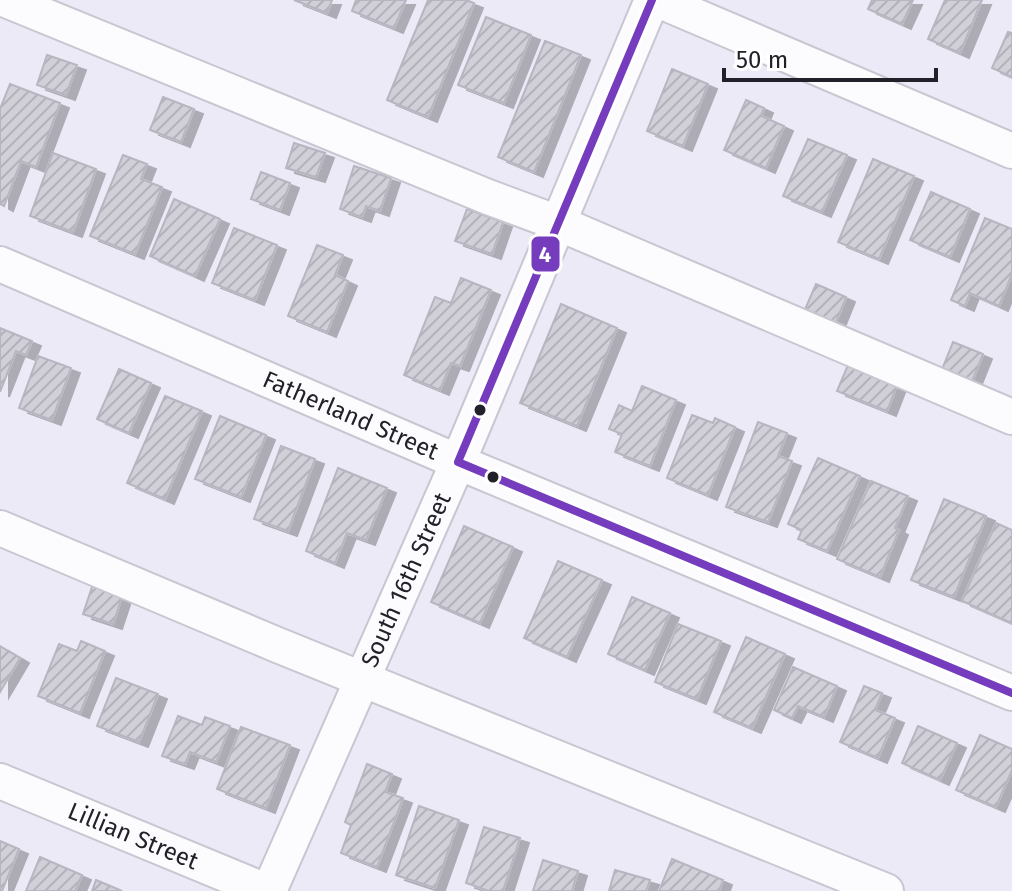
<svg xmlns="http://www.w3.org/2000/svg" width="1012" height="891" font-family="'Fira Sans',sans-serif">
	<defs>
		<pattern id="building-hatch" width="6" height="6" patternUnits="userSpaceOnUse" patternTransform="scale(2)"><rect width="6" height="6" fill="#d1d0d9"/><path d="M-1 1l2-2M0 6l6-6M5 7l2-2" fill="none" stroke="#b3b2ba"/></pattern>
		<filter id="shadow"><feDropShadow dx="9" dy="5" stdDeviation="0" flood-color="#0004"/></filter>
	</defs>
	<rect width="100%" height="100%" fill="#eceaf7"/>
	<path fill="url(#building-hatch)" stroke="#b7b5bf" stroke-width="2" filter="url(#shadow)" d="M294,0H332L327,13Z
		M356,0H406L394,28L352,11Z
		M428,0H466L474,3L428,117L387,100Z
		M872,0H913L902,24L868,9Z
		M945,0H982L960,53L928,39Z
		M486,17L531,35L504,103L458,85Z
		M1008,32L1012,33V77L992,68Z
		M545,41L581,55L534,172L498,157Z
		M47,55L77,65L66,95L37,85Z
		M672,69L708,84L683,146L647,131Z
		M10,84L60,103L36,167L21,161L4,206L0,204V109Z
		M163,97L194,109L181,142L150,130Z
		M746,100L764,108L761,116L784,126L766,168L724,150Z
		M808,139L847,155L822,212L783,196Z
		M294,143L325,153L316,177L286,168Z
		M53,153L96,169L73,232L30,216Z
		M123,155L147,164L141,179L162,187L135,254L90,236Z
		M873,159L914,176L879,259L838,242Z
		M354,166L391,178L380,211L366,206L362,217L340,209Z
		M261,172L290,183L280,210L251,199Z
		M931,192L970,209L950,257L910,240Z
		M174,199L220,219L195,276L150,256Z
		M467,209L503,222L492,254L455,241Z
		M985,218L1012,229V274L999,306L970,293L965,306L951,300Z
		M234,228L277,245L255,300L212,283Z
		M317,245L343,255L335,275L348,281L327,332L288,316Z
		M461,278L491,290L460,366L451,363L440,390L404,375L435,297L451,303Z
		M816,284L846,297L834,327L803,314Z
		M561,304L617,328L577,426L520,403Z
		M0,328L32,341L26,355L16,351L0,392Z
		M953,342L983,354L971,384L941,372Z
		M38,356L71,368L52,420L19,408Z
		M848,365L897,385L887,411L837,391Z
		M119,369L151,383L129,433L97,419Z
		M642,386L676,400L650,466L615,452L622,434L609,429L619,405L632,411Z
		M165,396L202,411L165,499L127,483Z
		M692,415L713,423L715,418L735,427L708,495L667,478Z
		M220,416L266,435L241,497L195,479Z
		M758,422L787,433L778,456L792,461L768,522L726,507Z
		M281,446L315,459L288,531L254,519Z
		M818,458L860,476L827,551L798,539L802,530L788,524Z
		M338,468L387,488L366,540L347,533L335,563L306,551Z
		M871,481L908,496L895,528L899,530L880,577L837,559Z
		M944,499L986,516L954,597L911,580Z
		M996,523L1012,530V623L962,601Z
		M464,526L513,547L480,623L431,602Z
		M558,561L602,580L567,657L524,638Z
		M93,584L123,594L113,624L83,614Z
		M632,597L670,613L645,670L608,654Z
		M678,624L721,641L697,699L655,682Z
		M746,637L785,654L752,728L714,712Z
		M81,641L105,651L80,713L38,696L59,644L77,651Z
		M0,646L20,658L0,692Z
		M793,667L837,686L824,717L798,706L792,718L774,710Z
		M116,678L158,694L139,742L97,726Z
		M864,686L882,693L875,710L895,718L878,758L840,742Z
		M178,716L202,725L205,717L230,726L216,762L190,752L185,764L162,756Z
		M918,726L957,743L940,780L902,763Z
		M241,727L290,745L266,808L217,789Z
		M980,735L1012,749V770L996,807L956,790Z
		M367,764L392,774L385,792L403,798L377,867L341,853L351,825L345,822Z
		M419,806L459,820L435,888L396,875Z
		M484,827L520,838L503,891H489L466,883Z
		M0,841L19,849L2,891H0Z
		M40,857L82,875L75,891H26Z
		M672,859L723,880L719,891H659Z
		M543,860L578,871L572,891H533Z
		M615,870L650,880L646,891H609Z
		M96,880L122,891H92Z"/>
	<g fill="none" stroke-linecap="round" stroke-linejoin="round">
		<g stroke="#c8c6d0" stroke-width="38">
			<g id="minor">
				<path d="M6,0L488,197L558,223L1012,417"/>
				<path d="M658,0L1012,151"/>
				<path id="s1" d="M0,264L477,470L1012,693"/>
				<path d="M0,528L275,644L886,891"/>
				<path id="s2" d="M0,781L266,891"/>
				<path id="s3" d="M269,891L458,462L652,0"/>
			</g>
		</g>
		<use href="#minor" stroke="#fcfcfe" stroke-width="34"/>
		<g stroke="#fff" stroke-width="14">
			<path id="bus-1" d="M652,0L458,462L1012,693"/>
		</g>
		<use href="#bus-1" stroke="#753cbe" stroke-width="8"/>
	</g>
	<g fill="#222029" stroke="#fff" stroke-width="3">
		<circle cx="480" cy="410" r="7"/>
		<circle cx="493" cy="477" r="7"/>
	</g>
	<g text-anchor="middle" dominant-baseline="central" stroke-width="6" stroke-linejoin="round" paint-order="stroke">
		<g font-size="24" fill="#222029" stroke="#fff">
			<text stroke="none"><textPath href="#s1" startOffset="382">Fatherland Street</textPath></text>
			<text stroke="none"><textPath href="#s3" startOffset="340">South 16th Street</textPath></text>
			<text stroke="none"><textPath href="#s2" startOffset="144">Lillian Street</textPath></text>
		</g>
	</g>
	<rect stroke="#fff" stroke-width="3" x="530" y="235" width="31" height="38" rx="8" fill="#753cbe"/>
	<g font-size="22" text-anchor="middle" font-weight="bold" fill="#fff">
		<text x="545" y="262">4</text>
	</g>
	<path d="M724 68v12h212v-12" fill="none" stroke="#222029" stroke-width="4"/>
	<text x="736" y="68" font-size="24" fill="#222029" stroke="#ffffff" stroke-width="6" paint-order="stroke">50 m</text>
</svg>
